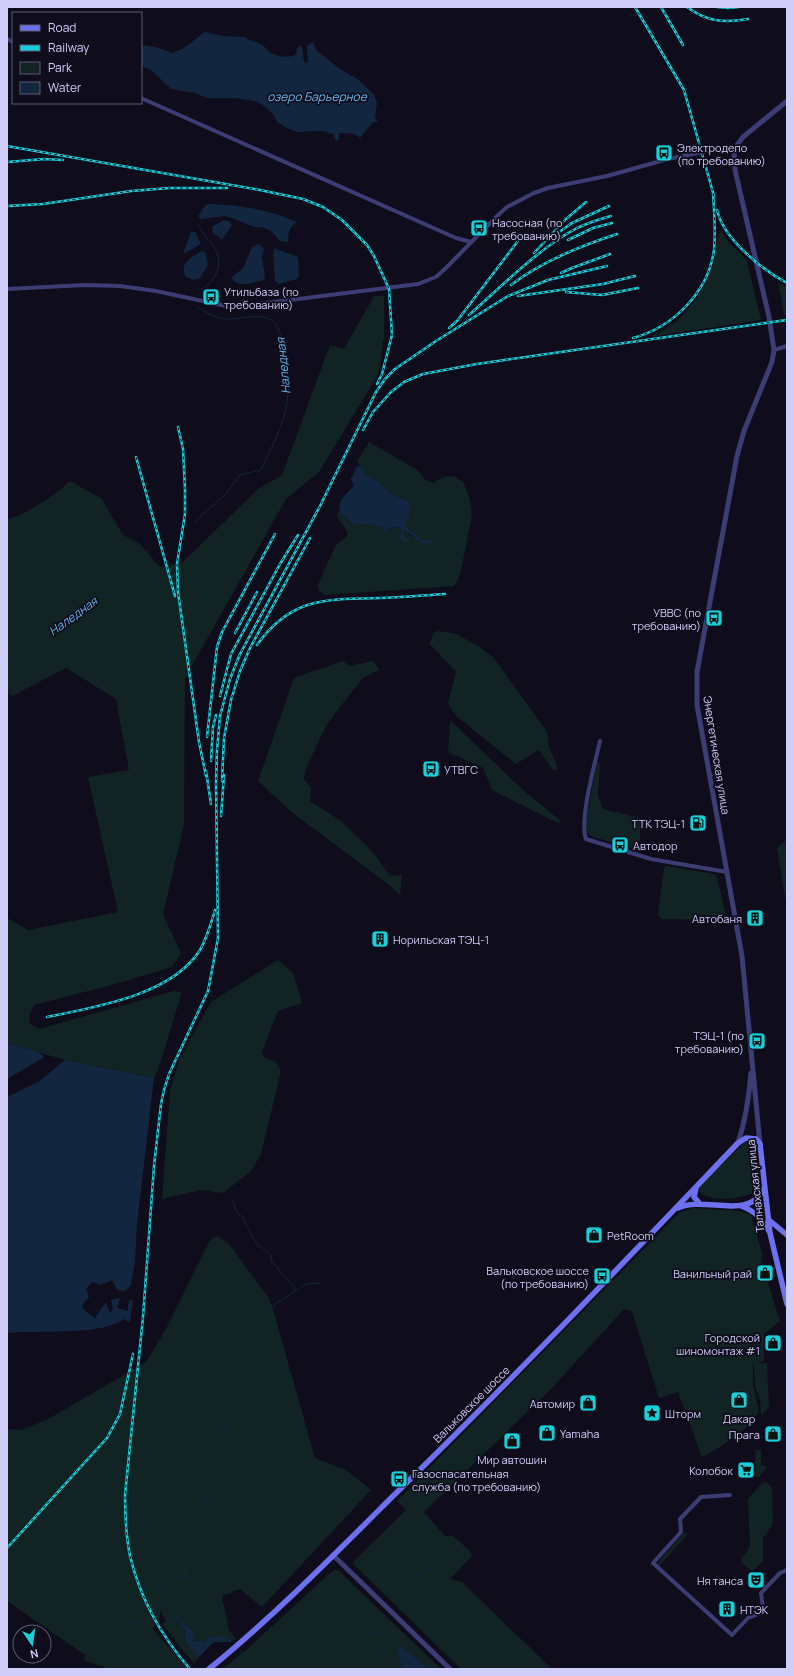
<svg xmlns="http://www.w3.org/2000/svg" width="794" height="1676" font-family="Manrope,sans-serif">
	<rect width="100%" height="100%" fill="#0f0d1b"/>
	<path fill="#112423" d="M720,229L725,238L747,261L761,320L651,337C659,332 670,327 677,321C708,292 711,267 720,229Z
		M778,282L787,287V316L784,314Z
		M374,296H384V337L378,375L319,472L286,499L185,678L184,824L163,915L181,953L172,967L119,983L34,1005L29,1016L30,1024L39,1029L174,991L182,992L158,1070L154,1078L65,1060L7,1043V918L28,930L118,912L88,777L129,770L116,699L66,668L12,696L7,692V520C32,510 50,499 70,481L102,499L123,535L139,543L160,567L182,563L258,489L282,475L330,345L344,349Z
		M369,442L419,471L425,480L433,483L443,477L454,476L464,483L470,500L472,515L461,571L458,579L454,586L325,595L319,591L318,584L336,545L347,536L348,533L337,516L339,510L350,523L363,525L375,524L390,531L397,526L400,527L401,535L409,539L404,535L403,531L407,532C410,537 416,537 420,543L429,541L421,540L406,526V519H409L410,502C399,499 389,492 381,485C375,480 373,476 365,474L363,467L357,462Z
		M438,631L456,634L478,646L493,657L546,730L548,736V744L558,769L554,771L539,750L516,764L455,715L448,703L456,672L430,644L433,633Z
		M343,661L349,666L373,661L379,670L363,678L335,713L325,728L305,770L304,779L311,788L310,801L341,821L372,851L390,876L402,875L400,895L389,885L290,811L258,781L294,678Z
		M451,721L523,790L561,821L558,823L492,790L483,768L448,752L450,723Z
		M597,761L600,763L598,795L603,809L640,818L641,821L639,850L590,836L587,832L585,826Z
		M787,839V902H786L777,848Z
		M666,866L714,874L717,876L726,917L724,920L661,919L658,914L664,868Z
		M278,960L293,973L302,1003L278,1011L262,1051L264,1057L275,1061L281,1071L261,1154L251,1171L223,1193L201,1190L162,1199L170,1091L179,1060L211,1002Z
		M751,1141L753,1142L759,1179L753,1193C740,1199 709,1203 699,1191V1186L744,1143Z
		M693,1208L741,1211L751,1215L762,1253L761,1261L780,1321L764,1334V1361L756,1363H767L769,1407L761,1415L760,1400L755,1386L754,1363H753V1385L759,1411C750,1429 720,1448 702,1457L678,1392L659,1398L632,1312L624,1309L553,1387L424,1512L445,1536H453L471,1552L472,1556L450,1579L462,1582L552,1669H461L352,1563L406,1510L397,1501L680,1212Z
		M214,1237H219L229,1244L268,1297L272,1306L315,1458L346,1470L371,1490L262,1607L240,1589L222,1596L229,1630L236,1639L234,1640C223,1633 213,1636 204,1643L201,1641L193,1640L179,1618L175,1621L178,1620C184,1625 185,1630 184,1638L195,1655L200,1656L194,1664L162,1624L166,1621L160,1610V1618L153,1629L188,1669H110L84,1660L85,1655L7,1601V1429L22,1430L50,1418L146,1362L166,1329L209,1242Z
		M755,1450H761V1465L767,1467L759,1477H756Z
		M767,1482L772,1488L773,1523L766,1536H763V1561L754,1570H750L742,1563L741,1559L750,1547L748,1499L762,1483Z
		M684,1533H687V1535L659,1566L657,1565L659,1561Z
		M335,1570L339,1571L441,1669H427L403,1646L396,1650L403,1669H222L246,1650L330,1573Z"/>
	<path fill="#12263f" d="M205,32L223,36L245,37C249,41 254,41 259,43C264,45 267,50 271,53C278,57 292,59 297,53L296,50L301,45L302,47L303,56L305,63L308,62L307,46L313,42L316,50L340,69L359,80L374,95L377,103L375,117L378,122H373L360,138C355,132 347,134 340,133L339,135V139L337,141L335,139L333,134L322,131L297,132L287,128L277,122L273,114L263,105L255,101L235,98H207L195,93L171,89L151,70L141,66V45L156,47L172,53L184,48Z
		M208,204C239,205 268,209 297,222C288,228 289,232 288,242L280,241L271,231L264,228L254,227L232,218L225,216L200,219L198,216L205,206Z
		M224,220L229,221L232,225L222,240L212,232L213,226Z
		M191,232H195L201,244L183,254Z
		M259,244L264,249L262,256L265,278L264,280C254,282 241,288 233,280L232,277L243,268L252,247Z
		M274,248L298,257L299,275L297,279L279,284L275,281L273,255Z
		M202,251L205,252L208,265L200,278L194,280L186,277C178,263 192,257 202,251Z
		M359,465L363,467L365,474C373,476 375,480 381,485C389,492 399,499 410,502L409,519H406V526L411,531L416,532L415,534L421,540H432L428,544L420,543C417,539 409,533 405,531L403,532L404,535L410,541H403L400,537L401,535L400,527H394L388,532L389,530L386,529V532L383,531L382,527C373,523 364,526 354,524C350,523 347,519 344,516C332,506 346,493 354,486L350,478L353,476L356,468Z
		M7,1043L38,1052L44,1056L43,1058L7,1079Z
		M65,1060L154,1078L137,1224L135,1261L131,1285L125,1291L117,1290L112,1280L101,1285L92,1282L86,1289L89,1297L82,1305L84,1310L95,1318L106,1302L110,1313L113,1309L111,1300L120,1298L117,1308L128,1311V1304L130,1299L133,1301L130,1322L123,1319C104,1336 35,1330 7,1333V1097L40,1081Z
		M179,1618L193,1631V1640L201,1641L204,1643L207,1640L206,1638C216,1636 225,1634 234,1640L231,1642H214L200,1656L195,1655L184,1638L185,1631L182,1627L181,1623L178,1620L175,1621L169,1620V1619L174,1620Z
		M403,1646L427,1669H403L396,1650Z"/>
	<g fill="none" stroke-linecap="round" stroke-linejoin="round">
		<path stroke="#12263f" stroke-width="1" d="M198,225C206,242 222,246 218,268C215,279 210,284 201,290
			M194,522L226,494L240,475L261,470C272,446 287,420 288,393C286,373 286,350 279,330C272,308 242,320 226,319C217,318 205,313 198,307
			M7,658L11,655L22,654L28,645L46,635L62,621L98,596H109L117,592L137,566L141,557L148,551
			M233,1201L237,1213L243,1217L245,1223L256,1243L270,1254L272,1262L294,1287L295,1291
			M17,1549L44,1572L75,1583L129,1623H140
			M397,1599L404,1588L415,1577L438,1564
			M185,1612L189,1613L217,1600L219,1596L262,1575L277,1585
			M383,1617L372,1623L370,1630L373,1633L380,1632C385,1639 390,1639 393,1647L399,1648
			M165,1618L178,1619
			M179,1619C183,1612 192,1601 185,1593C182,1588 177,1587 174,1581L176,1578L186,1576L184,1565L191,1557V1553L196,1550L210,1525L203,1524L199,1520L205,1499L210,1490L202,1477C206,1469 213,1467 220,1462C224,1458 226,1453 231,1451C233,1441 223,1431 227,1422C228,1419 231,1417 232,1414C222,1400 223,1396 235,1384L233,1375L235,1370L218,1347L229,1331L226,1325L250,1312L256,1311L259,1314H266L275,1304L306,1284L319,1283
			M227,1669L242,1654L241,1650"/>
		<path stroke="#3d3d75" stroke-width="4" d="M7,39L13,42
			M141,98L456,238L471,242
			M7,289L85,285L120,286L156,291L226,306L250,305L418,284L436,277L446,268L496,217L507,207L534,193L548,188L607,176L668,159L723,148L734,149
			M774,350L787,346
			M600,741C595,763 579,820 586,839L651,859L727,872
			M730,1495L701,1497L680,1519L681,1532L653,1563L732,1635L748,1618L758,1614L763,1607L761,1593L780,1573L787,1570"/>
		<path stroke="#3d3d75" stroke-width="5" d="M738,1143C746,1119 749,1097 751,1073
			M760,1144L742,956L697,705V672L737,456L744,431L772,362L774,350L769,317L735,170L734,149L743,137L787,101
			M333,1555L450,1669"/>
		<path stroke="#6e71ef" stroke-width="5.5" d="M696,1188L694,1197L700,1204
			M741,1206C755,1211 761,1218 769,1231
			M678,1208C705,1195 749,1222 764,1188
			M769,1220L787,1235
			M209,1669C274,1616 333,1556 392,1497C510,1382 624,1262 738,1143L746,1138L756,1139L760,1144L770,1233L787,1304"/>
		<g stroke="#18cfda" stroke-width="2.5">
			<path id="rail" d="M635,7L684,90L714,196
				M661,7L683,45
				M687,7C707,22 724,23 748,19
				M717,7L728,8L739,7
				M7,146L260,190L303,199L323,207L342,220L367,245L374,256L389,289L392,335L382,374L377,384
				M7,162L45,159L63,160
				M7,206L43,204L131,191L170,188H227
				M717,210C723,238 762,270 787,283
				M558,233L572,223L609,206
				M568,240L593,228L612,223
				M534,253L566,219L586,202
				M561,273L572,268L610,254
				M511,285C542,261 580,246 617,234
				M566,292L602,295L638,288
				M518,296L603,284L635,276
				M469,315C501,287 539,248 577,228C588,223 600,219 611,216
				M449,328L457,321L521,237
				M633,338C673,327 708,293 714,250C716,231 714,212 713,192
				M178,427L183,449L185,489V514L177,564L178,592L199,742L206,776
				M363,430L373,412L391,392L404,382L423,374L477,364L787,320
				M136,457L175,596
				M235,633L257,592
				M257,645C291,597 327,599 380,598C402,598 423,595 445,594
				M220,696L231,654L280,564L298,535
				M207,737L217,647L222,632L275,534
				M211,761L213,727L216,715
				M206,771L211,804
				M222,781L224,738L231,700L240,671L250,648L310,538
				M221,816L224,775
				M47,1017C96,1007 172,995 200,950C207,938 211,923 215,910
				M7,1548L107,1438L120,1414L133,1354
				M190,1669C162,1637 140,1598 130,1556C126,1536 125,1515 125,1495L143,1317L154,1166L161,1104L164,1090L169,1074L208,991L218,938L216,784L217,750L220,716L230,679L240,654L320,506L376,392L385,379L395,369L436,341L508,296L548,280L607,266"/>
		</g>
		<use href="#rail" stroke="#0f0d1b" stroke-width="1" stroke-dasharray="3" stroke-linecap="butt"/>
	</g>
	<defs>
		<g id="bus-square" transform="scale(0.9)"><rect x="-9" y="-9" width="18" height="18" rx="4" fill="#18cfda" stroke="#0f0d1b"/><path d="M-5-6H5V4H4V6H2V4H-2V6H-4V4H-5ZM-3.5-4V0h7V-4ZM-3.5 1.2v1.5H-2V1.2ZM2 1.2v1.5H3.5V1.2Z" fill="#111"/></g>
		<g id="fuel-square" transform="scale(0.9)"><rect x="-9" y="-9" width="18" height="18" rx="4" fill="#18cfda" stroke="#0f0d1b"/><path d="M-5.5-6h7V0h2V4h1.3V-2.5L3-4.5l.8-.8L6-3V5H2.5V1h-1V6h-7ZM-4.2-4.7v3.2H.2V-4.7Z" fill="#111"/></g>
		<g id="building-square" transform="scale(0.9)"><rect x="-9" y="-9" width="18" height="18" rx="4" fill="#18cfda" stroke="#0f0d1b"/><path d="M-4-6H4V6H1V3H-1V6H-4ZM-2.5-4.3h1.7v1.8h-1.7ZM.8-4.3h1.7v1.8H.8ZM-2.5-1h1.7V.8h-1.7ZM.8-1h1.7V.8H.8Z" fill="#111"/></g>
		<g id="shop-square" transform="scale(0.9)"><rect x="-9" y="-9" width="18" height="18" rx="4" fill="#18cfda" stroke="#0f0d1b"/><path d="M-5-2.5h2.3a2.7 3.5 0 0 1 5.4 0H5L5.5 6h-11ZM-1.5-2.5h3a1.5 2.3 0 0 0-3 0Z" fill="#111"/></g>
		<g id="sight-square" transform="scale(0.9)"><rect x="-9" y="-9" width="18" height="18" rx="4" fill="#18cfda" stroke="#0f0d1b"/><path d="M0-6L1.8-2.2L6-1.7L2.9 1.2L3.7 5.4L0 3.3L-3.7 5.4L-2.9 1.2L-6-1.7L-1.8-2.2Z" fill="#111"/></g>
		<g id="supermarket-square" transform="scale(0.9)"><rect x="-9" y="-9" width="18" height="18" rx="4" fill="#18cfda" stroke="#0f0d1b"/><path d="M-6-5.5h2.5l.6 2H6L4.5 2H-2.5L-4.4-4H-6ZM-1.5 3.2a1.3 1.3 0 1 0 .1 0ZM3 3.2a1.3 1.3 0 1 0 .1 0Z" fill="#111"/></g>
		<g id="theatre-square" transform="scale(0.9)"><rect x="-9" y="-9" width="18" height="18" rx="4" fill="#18cfda" stroke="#0f0d1b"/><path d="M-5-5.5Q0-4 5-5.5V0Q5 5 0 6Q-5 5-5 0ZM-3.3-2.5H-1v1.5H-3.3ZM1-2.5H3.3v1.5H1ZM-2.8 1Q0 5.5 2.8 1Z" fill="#111"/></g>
	</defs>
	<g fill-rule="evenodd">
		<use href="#bus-square" x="664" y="153"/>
		<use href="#bus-square" x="479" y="228"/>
		<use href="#bus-square" x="211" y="297"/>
		<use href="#bus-square" x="714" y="618"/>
		<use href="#bus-square" x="431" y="769"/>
		<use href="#fuel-square" x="698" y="823"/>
		<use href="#bus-square" x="620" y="845"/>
		<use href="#building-square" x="755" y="918"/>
		<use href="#building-square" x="380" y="939"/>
		<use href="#bus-square" x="757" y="1041"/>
		<use href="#shop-square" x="594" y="1235"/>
		<use href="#shop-square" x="765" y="1273"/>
		<use href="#bus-square" x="602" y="1276"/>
		<use href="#shop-square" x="773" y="1343"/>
		<use href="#shop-square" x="739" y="1400"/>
		<use href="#shop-square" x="588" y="1403"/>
		<use href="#sight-square" x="652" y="1413"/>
		<use href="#shop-square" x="547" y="1433"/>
		<use href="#shop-square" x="773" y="1434"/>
		<use href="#shop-square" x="512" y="1441"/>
		<use href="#supermarket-square" x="746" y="1470"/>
		<use href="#bus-square" x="399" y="1479"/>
		<use href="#theatre-square" x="756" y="1580"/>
		<use href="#building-square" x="727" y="1609"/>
	</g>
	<g text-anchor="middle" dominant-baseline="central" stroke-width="3.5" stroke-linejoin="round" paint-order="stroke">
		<g font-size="11" fill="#d0cdf9" stroke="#0f0d1b" text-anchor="start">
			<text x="677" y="147">Электродепо<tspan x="677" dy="13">(по требованию)</tspan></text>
			<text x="492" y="222">Насосная (по<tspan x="492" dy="13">требованию)</tspan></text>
			<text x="224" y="291">Утильбаза (по<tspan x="224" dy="13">требованию)</tspan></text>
			<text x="701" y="612" text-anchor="end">УВВС (по<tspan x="701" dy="13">требованию)</tspan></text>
			<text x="444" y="769">УТВГС</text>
			<text x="685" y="823" text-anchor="end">ТТК ТЭЦ-1</text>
			<text x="633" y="845">Автодор</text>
			<text x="742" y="918" text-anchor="end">Автобаня</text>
			<text x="393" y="939">Норильская ТЭЦ-1</text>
			<text x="744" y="1035" text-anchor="end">ТЭЦ-1 (по<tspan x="744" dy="13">требованию)</tspan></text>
			<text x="607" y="1235">PetRoom</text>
			<text x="589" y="1270" text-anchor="end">Вальковское шоссе<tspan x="589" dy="13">(по требованию)</tspan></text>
			<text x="752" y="1273" text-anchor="end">Ванильный рай</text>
			<text x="760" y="1337" text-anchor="end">Городской<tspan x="760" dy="13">шиномонтаж #1</tspan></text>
			<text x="575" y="1403" text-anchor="end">Автомир</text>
			<text x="665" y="1413">Шторм</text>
			<text x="739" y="1418" text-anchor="middle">Дакар</text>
			<text x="560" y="1433">Yamaha</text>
			<text x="760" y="1434" text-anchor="end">Прага</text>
			<text x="512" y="1459" text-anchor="middle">Мир автошин</text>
			<text x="733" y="1470" text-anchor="end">Колобок</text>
			<text x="412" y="1473">Газоспасательная<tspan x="412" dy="13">служба (по требованию)</tspan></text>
			<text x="743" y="1580" text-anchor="end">Ня танса</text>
			<text x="740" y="1609">НТЭК</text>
		</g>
		<g font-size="11" fill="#d0cdf9" stroke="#0f0d1b">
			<text transform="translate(717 755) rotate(81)">Энергетическая улица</text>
			<text transform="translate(755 1186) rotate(-96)">Талнахская улица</text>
			<text transform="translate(471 1404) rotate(-45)">Вальковское шоссе</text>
		</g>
		<g font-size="12" font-style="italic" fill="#66b5ee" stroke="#0f0d1b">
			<text x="317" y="96">озеро Барьерное</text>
			<text transform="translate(283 366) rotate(-96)">Наледная</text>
			<text transform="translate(73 616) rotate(-36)">Наледная</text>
		</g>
	</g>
	<rect width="794" height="1676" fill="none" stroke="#d0cdf9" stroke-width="16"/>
	<rect x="12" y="12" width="130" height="92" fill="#0f0d1b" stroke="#5c5a74"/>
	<rect x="20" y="25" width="20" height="6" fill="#6e71ef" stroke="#5c5a74"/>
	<text x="48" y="32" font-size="12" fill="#d0cdf9">Road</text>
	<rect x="20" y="45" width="20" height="6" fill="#18cfda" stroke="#5c5a74"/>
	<text x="48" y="52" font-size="12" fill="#d0cdf9">Railway</text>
	<rect x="20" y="62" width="20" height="12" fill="#112423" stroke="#5c5a74"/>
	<text x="48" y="72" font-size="12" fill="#d0cdf9">Park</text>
	<rect x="20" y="82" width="20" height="12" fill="#12263f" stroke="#5c5a74"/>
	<text x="48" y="92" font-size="12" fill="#d0cdf9">Water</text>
	<g transform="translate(32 1644) rotate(167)"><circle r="19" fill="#0f0d1b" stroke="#5c5a74"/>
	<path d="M0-3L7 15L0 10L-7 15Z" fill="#18cfda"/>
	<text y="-6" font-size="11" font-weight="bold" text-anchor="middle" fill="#d0cdf9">N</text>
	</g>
</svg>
